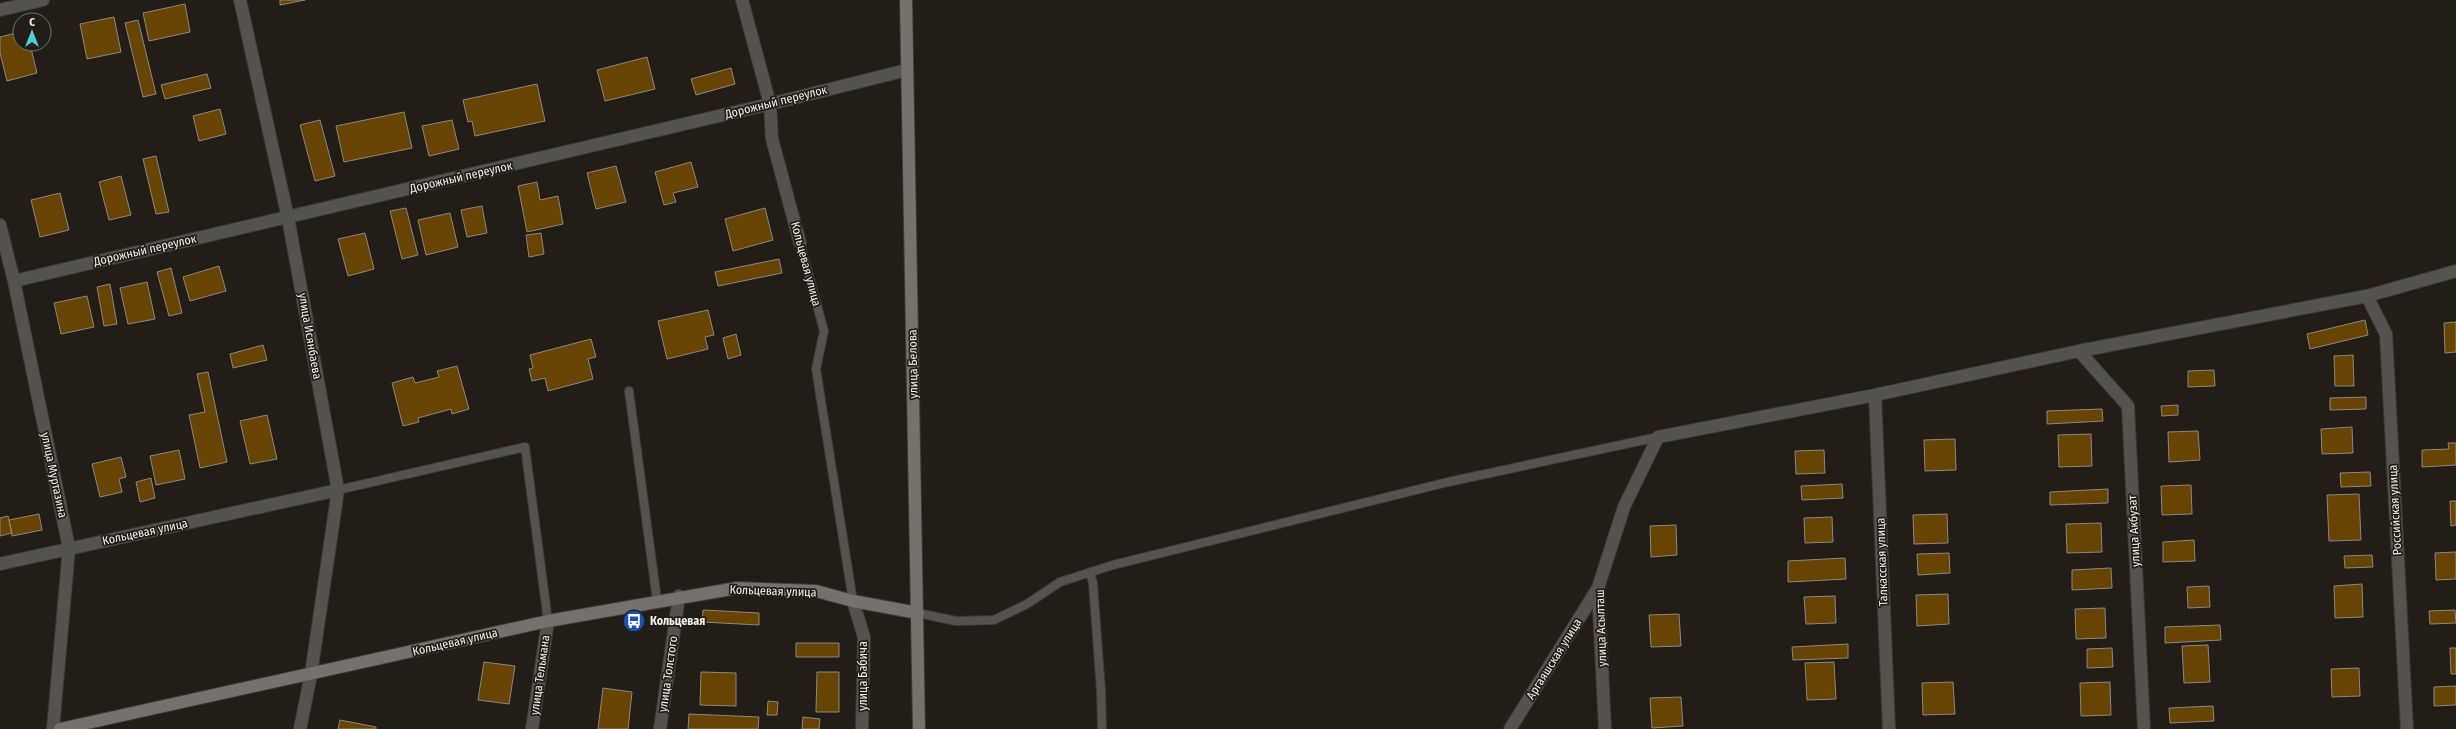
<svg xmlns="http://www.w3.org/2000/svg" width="2456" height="729" font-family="'Fira Sans Condensed',sans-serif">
	<rect width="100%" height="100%" fill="#221d17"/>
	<path fill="#674404" stroke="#8d877f" d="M280,0H305L280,5Z
		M185,4L190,32L149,41L143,13Z
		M114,17L121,52L87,59L80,24Z
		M138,20L156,94L143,97L125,23Z
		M20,32V44H30L37,73L7,81L0,53V37Z
		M647,57L655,89L605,101L597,70Z
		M731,68L735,84L696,95L691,79Z
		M207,74L211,88L165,99L161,85Z
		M537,84L545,121L475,136L472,121L468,122L463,100Z
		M220,109L226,134L199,141L193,116Z
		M404,112L412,148L344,162L336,126Z
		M320,120L335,176L315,181L300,125Z
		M452,120L459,149L429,156L422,126Z
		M156,156L169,212L156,214L143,159Z
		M691,162L698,187L673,193L676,202L664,205L655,172Z
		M616,166L626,202L596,209L587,173Z
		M121,176L131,215L109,220L99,182Z
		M537,182L540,200L558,196L563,224L527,232L518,186Z
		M60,193L69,230L40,237L31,200Z
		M482,206L487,233L467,237L461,210Z
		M406,208L418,255L402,259L390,211Z
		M765,208L773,240L733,251L725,219Z
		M450,213L458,247L426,255L418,220Z
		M365,233L374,269L348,276L338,239Z
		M541,233L544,254L529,257L526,235Z
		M779,259L782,273L718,286L715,272Z
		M219,266L226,291L190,301L183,277Z
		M171,268L182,313L169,316L157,272Z
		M147,282L155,319L128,324L120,288Z
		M110,284L117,324L104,326L97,287Z
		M87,296L94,327L61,334L54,303Z
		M708,310L714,335L705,337L708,349L667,359L658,321Z
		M2365,320L2368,335L2310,349L2307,334Z
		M2456,322V352L2445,353L2444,323Z
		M736,334L741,355L728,359L723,338Z
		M591,339L596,357L588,359L593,379L548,391L545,378L532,381L529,369L533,368L530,355Z
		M263,345L267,360L233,368L230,354Z
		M2353,355L2354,386H2335L2334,356Z
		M457,366L469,409L452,414L451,409L418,418L419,422L403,426L392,383L413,377L415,383L439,377L437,371Z
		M2214,370L2215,386L2188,387V371Z
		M208,372L227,462L200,468L189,415L205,412L197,374Z
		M2366,397V409L2330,410V398Z
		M2178,405V415L2162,416L2161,406Z
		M2102,409L2103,421L2047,424V411Z
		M267,415L277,459L250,464L240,421Z
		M2352,427L2353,453L2322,454L2321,429Z
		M2198,431L2200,460L2169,462L2168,432Z
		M2091,434L2092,466L2059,467L2058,435Z
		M1955,439L1956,470L1925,471L1924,440Z
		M2448,443H2456V465L2422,467V450L2449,449Z
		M179,450L185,479L156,485L150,456Z
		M1824,450L1825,473L1796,474L1795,451Z
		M121,457L126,477L119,479L122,492L100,497L92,464Z
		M2370,472L2371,486L2341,487L2340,473Z
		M151,478L155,498L140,502L136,482Z
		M1842,484L1843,498L1802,500L1801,486Z
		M2191,485L2192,514L2162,515L2161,486Z
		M2108,489V503L2050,505V492Z
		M2359,494L2361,540L2329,541L2327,495Z
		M2450,501H2456V525L2451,526Z
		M39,514L42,530L12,536L9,520Z
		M1947,514L1948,543L1914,544L1913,515Z
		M8,516L12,533L0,536V518Z
		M1832,517L1833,542L1805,543L1804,518Z
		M2101,523L2102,552L2067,553L2066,524Z
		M1676,525L1677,555L1651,557L1650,526Z
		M2194,540L2195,561L2163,562V542Z
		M2456,552V579L2436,580L2435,553Z
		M1949,553L1950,573L1918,575L1917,554Z
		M2372,555L2373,567L2345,568L2344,556Z
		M1845,558L1846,579L1788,582V561Z
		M2111,568L2112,588L2072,590V570Z
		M2362,584L2363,617L2335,618L2334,586Z
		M2209,586L2210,607L2188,608L2187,587Z
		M1948,594L1949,624L1917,626L1916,595Z
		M1835,596L1836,623L1806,624L1804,597Z
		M2105,608L2106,638L2076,639L2075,609Z
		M703,610L759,613V625L702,622Z
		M2455,610L2456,623L2430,624L2429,611Z
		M1679,614L1681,646L1651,647L1649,615Z
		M2220,625L2221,640L2165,643V627Z
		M796,643H839V657H796Z
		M1848,644V658L1793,660L1792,647Z
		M2208,645L2210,682L2184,683L2182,646Z
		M2112,648L2113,667L2087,668V649Z
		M2450,648H2456V674H2451Z
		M484,662L515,666L509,704L478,700Z
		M1834,662L1836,699L1807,700L1805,663Z
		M2359,668L2360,696L2332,697L2331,669Z
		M701,672L736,673V706L700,705Z
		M817,672H839V712H816Z
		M1953,682L1955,714L1923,715L1922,683Z
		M2110,682L2111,715L2081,716L2080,683Z
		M2456,686V705L2434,706V687Z
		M603,688L632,692L628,729H598Z
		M1681,697L1683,726L1652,728L1650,698Z
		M768,701L778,702L777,715H767Z
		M2213,706L2214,721L2170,723L2169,708Z
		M689,714L759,717L758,729H688Z
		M803,717L820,719L819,729H802Z
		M340,720L376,727V729H338Z"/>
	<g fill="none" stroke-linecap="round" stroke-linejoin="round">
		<g stroke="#3f3a34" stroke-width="10">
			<path id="service" d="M800,243L824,331L816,369L853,601
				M629,391L657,600
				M338,490L525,447L548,621
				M1090,572L1093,583L1101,691L1102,729
				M918,613L956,621L994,620L1027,604L1060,582L1113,565L1448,482L1658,437"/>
		</g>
		<g stroke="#3f3a34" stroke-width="14">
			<path id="minor" d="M240,0L288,218L338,490L311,674L300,729
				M742,0L770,104L772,139L800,243
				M0,10L43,0
				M0,225L14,281L69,548L53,729
				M14,281L770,104L907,70
				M2367,296L2386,334L2407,729
				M2079,351L2128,406L2144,729
				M1875,395L1889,729
				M0,564L338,490
				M853,601L864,637L862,729
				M532,729L548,621
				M660,729L679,596
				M1510,729L1598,588
				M1605,729L1598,588L1624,507L1658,437L1875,395L2079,351L2367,296L2456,271"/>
		</g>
		<g stroke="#3f3a34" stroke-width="14">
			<path id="secondary" d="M906,0L919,729
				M60,729L548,621L737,588L816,591L853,601L918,613"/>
		</g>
		<use href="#service" stroke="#555350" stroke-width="8"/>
		<use href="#minor" stroke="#555350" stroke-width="12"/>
		<use href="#secondary" stroke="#75716c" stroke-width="12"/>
	</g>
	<defs>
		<g id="bus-disc" transform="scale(1.15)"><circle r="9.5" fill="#1a4fb4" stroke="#221d17"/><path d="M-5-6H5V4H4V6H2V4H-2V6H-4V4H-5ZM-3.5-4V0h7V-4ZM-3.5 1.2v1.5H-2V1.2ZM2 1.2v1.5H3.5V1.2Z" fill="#fff"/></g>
	</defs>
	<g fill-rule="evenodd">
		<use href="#bus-disc" x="634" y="621"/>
	</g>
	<g text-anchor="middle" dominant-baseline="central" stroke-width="3.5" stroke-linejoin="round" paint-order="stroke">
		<g font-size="12" fill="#f0ede8" stroke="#221d17">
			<text transform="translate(776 102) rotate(-14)">Дорожный переулок</text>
			<text transform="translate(461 177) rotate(-13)">Дорожный переулок</text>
			<text transform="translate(145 250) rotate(-13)">Дорожный переулок</text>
			<text transform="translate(806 264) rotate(75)">Кольцевая улица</text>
			<text transform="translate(310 336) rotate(80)">улица Исянбаева</text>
			<text transform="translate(913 364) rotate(-91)">улица Белова</text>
			<text transform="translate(54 475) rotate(78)">улица Муртазина</text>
			<text transform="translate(2395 510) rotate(-93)">Российская улица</text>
			<text transform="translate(2134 531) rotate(-93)">улица Акбузат</text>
			<text transform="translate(145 532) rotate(-12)">Кольцевая улица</text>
			<text transform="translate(1882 562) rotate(-92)">Талкасская улица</text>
			<text transform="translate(773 591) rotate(2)">Кольцевая улица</text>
			<text transform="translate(1601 628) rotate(-92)">улица Асылташ</text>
			<text transform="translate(455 642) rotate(-13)">Кольцевая улица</text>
			<text transform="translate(1554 659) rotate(-58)">Аргаяшская улица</text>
			<text transform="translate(668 674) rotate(-82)">улица Толстого</text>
			<text transform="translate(540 675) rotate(-82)">улица Тельмана</text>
			<text transform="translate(863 676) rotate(-90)">улица Бабича</text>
		</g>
		<g font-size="12" font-weight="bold" fill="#f0ede8" stroke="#221d17" text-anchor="start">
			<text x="650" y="621">Кольцевая</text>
		</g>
	</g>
	<g transform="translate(32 32)"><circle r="19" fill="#221d17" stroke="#74706b"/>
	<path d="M0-3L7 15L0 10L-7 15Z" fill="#53cbda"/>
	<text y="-6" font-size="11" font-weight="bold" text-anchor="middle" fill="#f0ede8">С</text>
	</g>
</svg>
